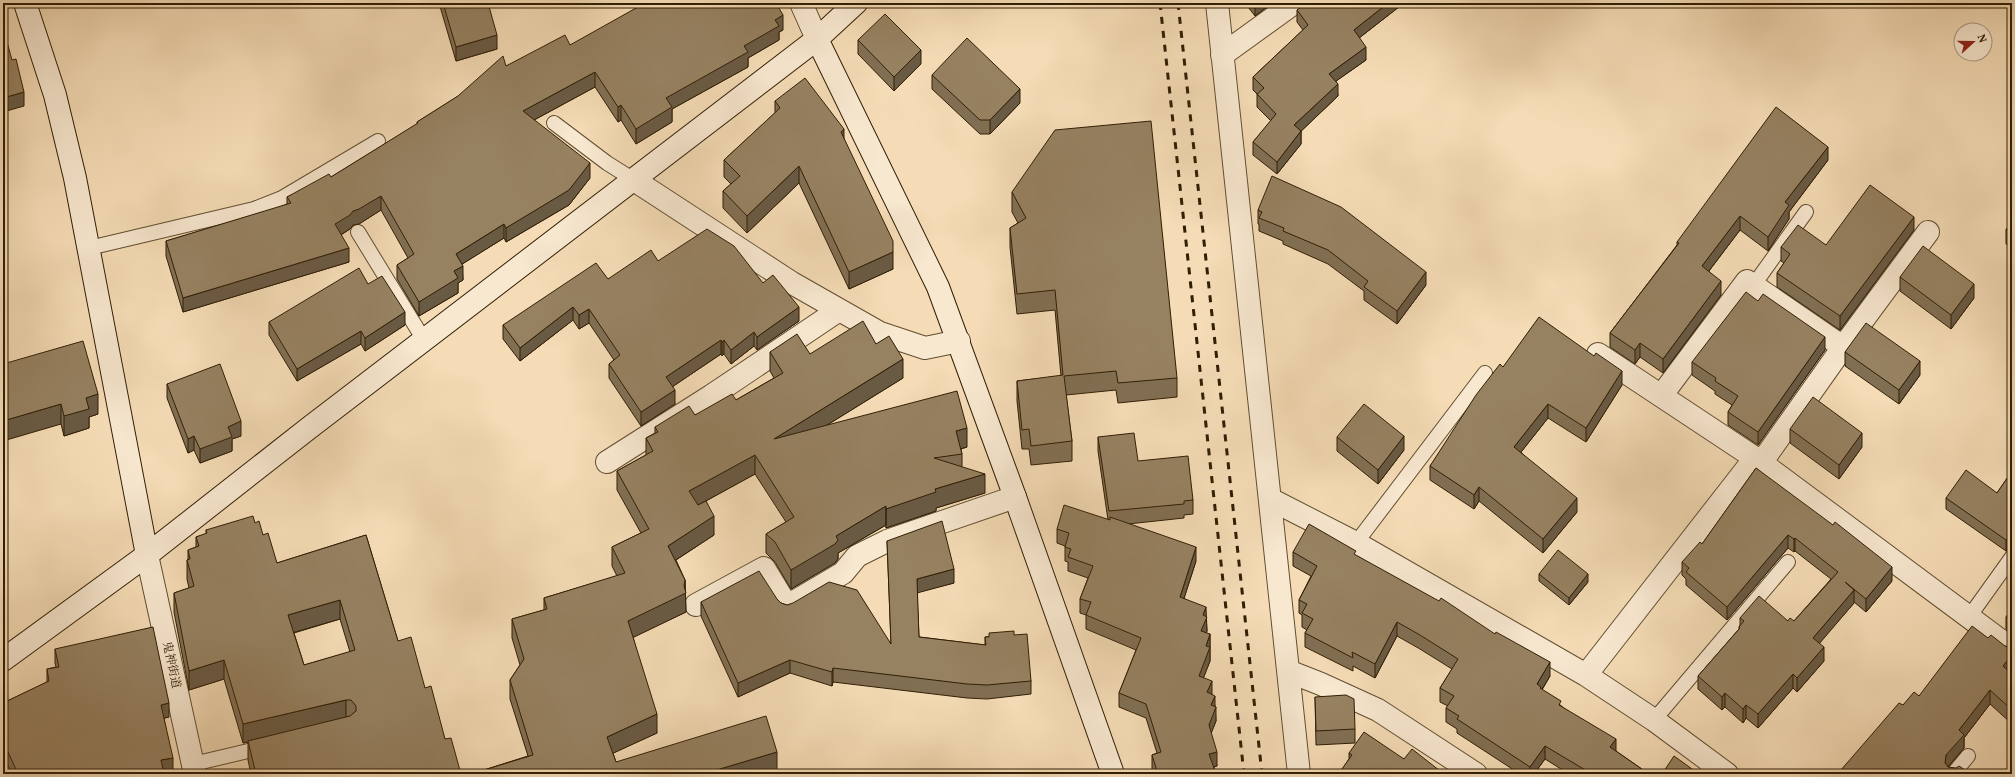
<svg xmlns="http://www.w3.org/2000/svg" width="2015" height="777" font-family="Vollkorn,'Noto Serif JP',serif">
	<rect width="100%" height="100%" fill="#f5dcb6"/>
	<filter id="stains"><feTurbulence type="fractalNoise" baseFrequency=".005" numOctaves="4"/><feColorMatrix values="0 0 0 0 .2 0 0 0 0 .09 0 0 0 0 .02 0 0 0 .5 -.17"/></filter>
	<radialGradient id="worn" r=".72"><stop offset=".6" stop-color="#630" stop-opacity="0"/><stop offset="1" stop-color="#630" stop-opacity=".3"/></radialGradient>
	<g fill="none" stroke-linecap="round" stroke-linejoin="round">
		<g stroke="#614e31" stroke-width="16">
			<path id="lane" d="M554,123L607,163L634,180
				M358,232L424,340
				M89,248L254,209L282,198L378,141
				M1753,286L1806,212
				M1356,543L1485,373
				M1969,617L2012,557
				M1654,720L1788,562
				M193,764L265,747
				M1953,774L1968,756"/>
		</g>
		<g stroke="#614e31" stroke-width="24">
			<path id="street" d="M801,3L817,39
				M1217,3L1299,774
				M1222,55L1294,3
				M634,180L792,283L880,333L925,348L959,341
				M1598,354L1755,458L2012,649
				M1661,396L1747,281L1843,347
				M607,462L711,396L839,310
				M1761,463L1843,347L1928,232
				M1270,499L1356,543L1586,675L1654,720L1727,774
				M147,555L195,774
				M696,605L764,568L787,606L843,573L857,556L887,541L1015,497
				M1288,671L1321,684L1378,710L1476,774
				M1586,675L1755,458"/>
		</g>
		<g stroke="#301e05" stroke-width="24">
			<path id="secondary" d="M25,3L55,95L75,178L147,555
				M817,39L938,287L1015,497L1113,774
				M3,660L147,555L309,428L817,39L856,3"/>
		</g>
		<use href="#lane" stroke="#f8e8d0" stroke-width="14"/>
		<use href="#street" stroke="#f8e8d0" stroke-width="22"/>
		<use href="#secondary" stroke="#f8e8d0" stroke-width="22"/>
		<path stroke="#301e05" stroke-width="3" stroke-dasharray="7 7" stroke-linecap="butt" d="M1160,3L1244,774
			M1178,3L1262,774"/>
	</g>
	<path fill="#816f53" stroke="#301e05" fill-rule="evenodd" d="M439,3H488L497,49L456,61Z
		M1245,3H1272L1255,16Z
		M1404,3L1359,38L1366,60L1336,81L1338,96L1301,131V144L1277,174L1253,155V142L1271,121L1257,107V94L1253,90V77L1303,30L1297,22V10Z
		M783,30L779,32V40L748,58V67L672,109V122L636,144L621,120L618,122L595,87L534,120L590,178L569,205L506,242L504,238L462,264L463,280L458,283V293L419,316L397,279V265L408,258L381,210L359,224L353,225L350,229L341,235L349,262L183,312L166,256V241L287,205V197L331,177L417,124V122L506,66L570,45Z
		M858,40L921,64L894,91L858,54Z
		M932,75L1020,103L990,134H980L932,89Z
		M775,101L844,139L893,269L849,289L799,183L747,233L723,208V191L731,184L724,177V160L775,113Z
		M1828,160L1789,212V219L1768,251L1740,230L1709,271L1721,295L1663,373L1640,357L1635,364L1610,347V333L1677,245V242Z
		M1012,192L1177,378V397L1118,403L1116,390L1066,395L1072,441V461L1031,465L1029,449H1022L1017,401V381L1061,376L1055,310L1017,314L1010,247V228L1018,223L1012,212Z
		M1258,210L1426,285L1397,324L1364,300V291L1328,264L1283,244V241L1259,231V224H1258Z
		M2012,220V247L2006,244V230Z
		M1914,230L1840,330L1777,287V273L1784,263L1781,261V247L1826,245Z
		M658,261L763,283L799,321L757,350L754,346L731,364L724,354L722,356L721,354L672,387L675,404L641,426L609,378V364L614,360L589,323L579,329L573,320L520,361L503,339V325L608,279Z
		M1900,277L1974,298L1951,329L1900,291Z
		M368,284L405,325L365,351L361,344L297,381L269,335V322Z
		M876,344L903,378L827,425L967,447L961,449L962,454V467L985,493L936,508V511L886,528V525L838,553V559L835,563L791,589L775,562L766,553V534L786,522L755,474L706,501L714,535L676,560L685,580L686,612L633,637L657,733L613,753L616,762L777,771L766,774H471L528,756L510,699V680L520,665L512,638V619L544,610V598L617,576L612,566V547L641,533L617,490V471L646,455V438L655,433V427L695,415L736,400L774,378L770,371V352L810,354Z
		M1825,350L1758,445L1728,425V412L1732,405L1715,394V391L1692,375V362Z
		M1845,352L1920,375L1899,404L1845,366Z
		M3,364L98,414L89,417V428L64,436L61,424Z
		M1503,367L1622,385L1586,442L1548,418L1521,452L1577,512L1543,553L1479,501L1474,509L1430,480V466Z
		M167,384L241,436L232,439V451L200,463L194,450L188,453L167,398Z
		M1790,429L1862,447L1839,479L1790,443Z
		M1098,437L1138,461L1193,500V514L1184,515V518L1128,524L1196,561L1184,598L1206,616L1207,631L1206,633L1210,634V661L1203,678L1212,695L1215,706L1216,721L1211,733L1217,766L1214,767L1216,774H1154L1152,769V755L1157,753L1146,718L1119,707V693L1136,650L1086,629V615L1080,613V599L1088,578L1068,571V562L1065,561V546L1057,543V529L1108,520L1098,451Z
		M1337,437L1404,450L1378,484L1337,451Z
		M1756,468L1892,581L1866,612L1854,602V603L1819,643L1824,661L1797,692L1793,688L1758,728L1746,718L1743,723L1725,707L1722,710L1698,689V676L1739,629V627L1740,625V618L1794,621L1831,579L1795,551L1794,552L1788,548L1727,620L1686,585V579L1682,575V562L1702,544Z
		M2012,471V549L2006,551L1946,509V498L1997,493Z
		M255,523L263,535L277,563L366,535L398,641L425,688L445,739L461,774H251L248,760V742L243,743L224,679L189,690L174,612V593L189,588L187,579V560L188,559V550L196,547V537L206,534V530ZM340,619L350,652L304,665L294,633Z
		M887,541L954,583L917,592L919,637L985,645V637L1014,635L1031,681V694L987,699L967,698L833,682L832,686L790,673L738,697L701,616V602L777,599L781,603L891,643Z
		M1293,552L1356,556L1550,676L1542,690L1616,751L1649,774H1569L1545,759L1534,774H1520L1457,733V729L1446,722V708L1448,706L1440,702V688L1452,669L1420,649L1397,636L1375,678L1353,666V671L1305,647V633L1307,630L1302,627V615L1299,613V600L1311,576L1293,566Z
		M2012,569V585L2010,583V571Z
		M1539,574L1588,582L1569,605L1539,581Z
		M2012,609V634L2006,629V617Z
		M2005,646L2011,648L2012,647V668L2009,672L2012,674V724L1990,704L1964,738V748L1948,767L1971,774H1841V770L1903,705Z
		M55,649L169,717L164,718L173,771L164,773V774H12L3,755V703L47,682V669L56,667L55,663Z
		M1315,697L1355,729V743L1316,745Z
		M1349,753L1404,759L1444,774H1339L1349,759Z"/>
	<path fill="#695a44" stroke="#301e05" d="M1255,3H1272L1255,16Z
		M1388,3H1404L1354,42V30Z
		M783,15V30L779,32V40L748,58V67L672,109V122L636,144V129L666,98L775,20Z
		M497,35V49L456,61V47Z
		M1366,47V60L1329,86V74Z
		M921,50V64L894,91V77Z
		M595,72V87L523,126V111Z
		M1338,84V96L1294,138V125Z
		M1020,89V103L990,134V120Z
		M24,92V106L3,112V98Z
		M621,105V120L618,122V107Z
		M844,129V146L841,132Z
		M1301,131V144L1277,174V162Z
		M1828,147V160L1789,212V219L1768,251V237L1785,202Z
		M590,163V178L569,205L506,242V228Z
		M799,166V183L747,233V216Z
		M381,196V210L359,224L353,225L350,229L335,238V224L353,211Z
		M1740,216V230L1702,280V266Z
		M1914,217V230L1840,330V316Z
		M504,224V238L456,268V254Z
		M349,248V262L183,312V298Z
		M893,252V269L849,289V272Z
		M463,266V280L458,283V293L419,316V302L454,271Z
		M1426,272V285L1397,324V311Z
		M1721,281V295L1663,373V359Z
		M1974,284V298L1951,329V315Z
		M573,307V320L520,361V348Z
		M799,307V321L757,350V337Z
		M589,309V323L579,329V315Z
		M405,312V325L365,351V338Z
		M361,331V344L297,381V369Z
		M754,332V346L731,364V350Z
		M1825,337V350L1758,445V432Z
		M721,340V354L666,391V377Z
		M724,340V354L722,356V342Z
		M1640,343V357L1635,364V350Z
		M903,359V378L774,458V439Z
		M1920,361V375L1899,404V390Z
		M1622,371V385L1586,442V428Z
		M675,390V404L641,426V412Z
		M98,394V414L89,417V428L64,436V416L86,398Z
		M61,404V424L3,441V421Z
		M1548,404V418L1514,461V447Z
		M241,421V436L232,439V451L200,463V449L228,427Z
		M967,428V447L956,450V431Z
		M1862,433V447L1839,479V465Z
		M194,436V450L188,453V439Z
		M1404,436V450L1378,484V470Z
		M755,455V474L689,510V491Z
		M985,474V493L936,508V511L886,528V509L935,489Z
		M1479,487V501L1474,509V495Z
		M1577,498V512L1543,553V539Z
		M886,506V525L838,553V559L835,563L791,589V570L836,536Z
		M714,516V535L668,565V546Z
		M1788,535V548L1727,620V607Z
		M1795,538V551L1794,552V539Z
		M2012,538V549L2006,551V540Z
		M1196,547V561L1180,611V597Z
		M1892,567V581L1866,612V599Z
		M954,569V583L917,593V579Z
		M1588,574V582L1569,605V598Z
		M685,580L686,612L628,640V621L684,586Z
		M1854,590V603L1813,651V638Z
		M340,600V619L288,634V615Z
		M1206,607L1207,631L1201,645V631L1203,615Z
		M1397,622V636L1375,678V664Z
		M1210,634V661L1199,690V676L1206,646Z
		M1824,647V661L1797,692V678Z
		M2012,655V668L2003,680V666Z
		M224,660V679L189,690V671Z
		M790,660V673L738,697V683Z
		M1550,662V676L1541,691L1537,684Z
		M833,668V682L832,686V672Z
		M1793,674V688L1758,728V714Z
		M1212,681V695L1207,692Z
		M1990,690V704L1964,738V748L1946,769L1945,763L1946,755L1959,730Z
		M1725,693V707L1722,710V697Z
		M1215,696V710L1216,707V721L1209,739V725L1211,705Z
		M346,700V719L248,741V742L243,743V724Z
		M169,703V717L161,719V705Z
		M1746,705V718L1743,723V709Z
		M657,714V733L607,756V737Z
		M1616,739V752L1610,747Z
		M1545,746V759L1534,774H1530V767Z
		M777,752V771L766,774H703Z
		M1217,752V766L1209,768V754Z
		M173,758V771L161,774V760Z"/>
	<path fill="#968161" stroke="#301e05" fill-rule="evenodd" d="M443,3H488L497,35L456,47Z
		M645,3H776L783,15L775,20L779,26L744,46L748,52L666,98L672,107L636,129L621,105L618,107L595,72L523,111L590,163L569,190L506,228L504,224L456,254L463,266L454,271L458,278L419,302L397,265L414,254L381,196L359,209L353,211L350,215L335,224L349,248L183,298L166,241L291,203L287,197L329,174L331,177L418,123L417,122L458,96L503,56L506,66L565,35L570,45Z
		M1306,3H1388L1354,30L1366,47L1329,74L1338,84L1294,125L1301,131L1277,162L1253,142L1276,114L1257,94L1264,88L1253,77L1308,25L1297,10Z
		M885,14L921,50L894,77L858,40Z
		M3,28L12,60L16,59L24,92L3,98Z
		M967,38L1020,89L990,120H980L932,75Z
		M805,78L844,129L841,132L893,241V252L849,272L799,166L747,216L723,191L740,176L724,160L780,108L775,101Z
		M1776,107L1828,147L1785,202L1789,205L1768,237L1740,216L1702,266L1721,281L1663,359L1640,343L1635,350L1610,333L1679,243L1677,242Z
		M1151,121L1177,378L1118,383L1116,371L1064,376L1072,441L1031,446L1029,429L1022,430L1017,381L1063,375L1055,290L1017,294L1010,228L1026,218L1012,192L1055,130Z
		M1272,176L1341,207L1426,272L1397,311L1364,287L1368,281L1328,250L1283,231L1284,228L1259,218L1262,212L1258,210Z
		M1870,185L1914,217L1840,316L1777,273L1790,254L1781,247L1798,225L1826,245Z
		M2012,220V233L2006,230Z
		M707,229L734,246L763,283L773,275L799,307L757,337L754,332L731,350L724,340L722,342L721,340L666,377L675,390L641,412L609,364L620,355L589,309L579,315L573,307L520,348L503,325L596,263L608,279L651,250L658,261Z
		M1923,246L1974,284L1951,315L1900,277Z
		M359,268L368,284L382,276L405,312L365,338L361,331L297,369L269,322Z
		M1746,292L1758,301L1763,294L1825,337L1758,432L1728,412L1738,396L1715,381L1716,378L1692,362Z
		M1539,317L1594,356L1596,353L1622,371L1586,428L1548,404L1514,447L1577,498L1543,539L1479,487L1474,495L1430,466L1476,395L1500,364L1503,367Z
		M863,321L876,344L889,336L903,359L774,439L957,391L967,428L956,431L962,454L934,458L985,474L935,489L936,492L886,509V506L836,536L838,540L835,544L791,570L775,542L766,534L794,517L755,455L689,491L698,505L706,501L714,516L668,546L685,580L684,586L686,593L628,621L657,714L607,737L616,762L766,716L777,752L703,774H471L533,755L510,680L524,659L512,619L547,609L544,598L625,573L612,547L649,529L617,471L653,451L646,438L658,432L655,427L689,406L695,415L732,394L736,400L783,373L770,352L797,334L810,354Z
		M1866,323L1920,361L1899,390L1845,352Z
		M83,341L98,394L86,398L89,409L64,416L61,404L3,421V364Z
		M220,364L241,421L228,427L232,437L200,449L194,436L188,439L167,384Z
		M1813,397L1862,433L1839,465L1790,429Z
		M1364,404L1404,436L1378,470L1337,437Z
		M1134,433L1138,461L1188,456L1193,500L1184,501V504L1109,511L1098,437Z
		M1756,468L1833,525L1835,522L1892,567L1866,599L1845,582L1854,590L1813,638L1824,647L1797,678L1793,674L1758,714L1746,705L1743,709L1725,693L1722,697L1698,676L1740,628L1739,627L1744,621L1740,618L1759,596L1788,621L1790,618L1794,621L1838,572L1795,538L1794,539L1788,535L1727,607L1686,572L1689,568L1682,562L1700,542L1702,544Z
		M1966,470L1997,493L2012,471V538L2006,540L1946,498Z
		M1064,505L1110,520V517L1196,547L1180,597L1206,607L1203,615L1207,617L1201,631L1210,634L1206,646L1210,647L1199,676L1212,681L1207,692L1215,696L1211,705L1216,707L1209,725L1217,752L1209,754L1216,774H1158L1152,755L1161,752L1146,704L1119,693L1141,638L1086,615L1091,602L1080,599L1093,566L1068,557L1071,549L1065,547L1069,533L1057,529Z
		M253,516L255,523L259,521L263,535L268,533L277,563L366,535L398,641L411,637L425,688L431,686L445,739L451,738L461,774H256L248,741L350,716L356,711V706L351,700H346L243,724L224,660L189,671L174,593L194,586L187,560L190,559L188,550L199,546L196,537L207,533L206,530ZM340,600L355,650L304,665L288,615Z
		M942,521L954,569L917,579L919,637L986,645L985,637H989V633L1014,631V635L1027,634L1031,681L987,685L967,684L833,668L832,672L790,660L738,683L701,602L759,571L777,599L781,603L787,605L793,603L829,582L857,590L891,644L887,541Z
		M1309,524L1356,551L1354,554L1439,601L1441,598L1495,634L1496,632L1550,662L1537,684L1541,687L1540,688L1561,701L1559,705L1616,739L1610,747L1649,774H1592L1545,746L1530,767L1457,719L1459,716L1446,708L1454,696L1440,688L1458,659L1420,635L1397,622L1375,664L1352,652L1353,658L1305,633L1313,619L1302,613L1307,604L1299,600L1317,566L1293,552Z
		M1558,550L1588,574L1569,598L1539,574Z
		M2012,569V574L2010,571Z
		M2012,609V623L2006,617Z
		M1972,626L1988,638L1991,635L2005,646L2011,648L2012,647V655L2003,666L2012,674V710L1990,690L1959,730L1964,735L1946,755L1945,763L1948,767L1956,768L1959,766L1971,774H1841L1843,772L1841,770L1899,703L1903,705L1914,692L1919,696Z
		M153,627L169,703L161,705L173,758L161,760L164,774H18L3,741V734L8,732L3,721V703L49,681L47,669L59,667L55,649Z
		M1346,695L1354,699L1355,729L1316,731L1315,697Z
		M1364,732L1404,759L1412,749L1444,774H1376L1370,769V774H1340L1339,773L1352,755L1349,753Z
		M1674,756L1699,774H1662Z"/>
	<g text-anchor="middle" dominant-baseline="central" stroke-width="3" stroke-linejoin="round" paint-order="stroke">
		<g font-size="12" fill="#301e05" stroke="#f8e8d0">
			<text transform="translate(171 665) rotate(78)">鬼神街道</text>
		</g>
	</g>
	<rect width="2015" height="777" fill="none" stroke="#f5dcb6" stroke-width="16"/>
	<rect x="4" y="4" width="2007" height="769" fill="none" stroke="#301e05" stroke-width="2"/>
	<rect x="8" y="8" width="1999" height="761" fill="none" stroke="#301e05"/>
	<g transform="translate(1973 42) rotate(69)"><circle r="19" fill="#f8e8d0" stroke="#a8977f"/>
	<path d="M0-3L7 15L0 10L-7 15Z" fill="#8f2418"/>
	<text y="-6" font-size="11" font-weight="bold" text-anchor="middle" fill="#301e05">N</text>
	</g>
	<rect width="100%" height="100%" filter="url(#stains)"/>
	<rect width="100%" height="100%" fill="url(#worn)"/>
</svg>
